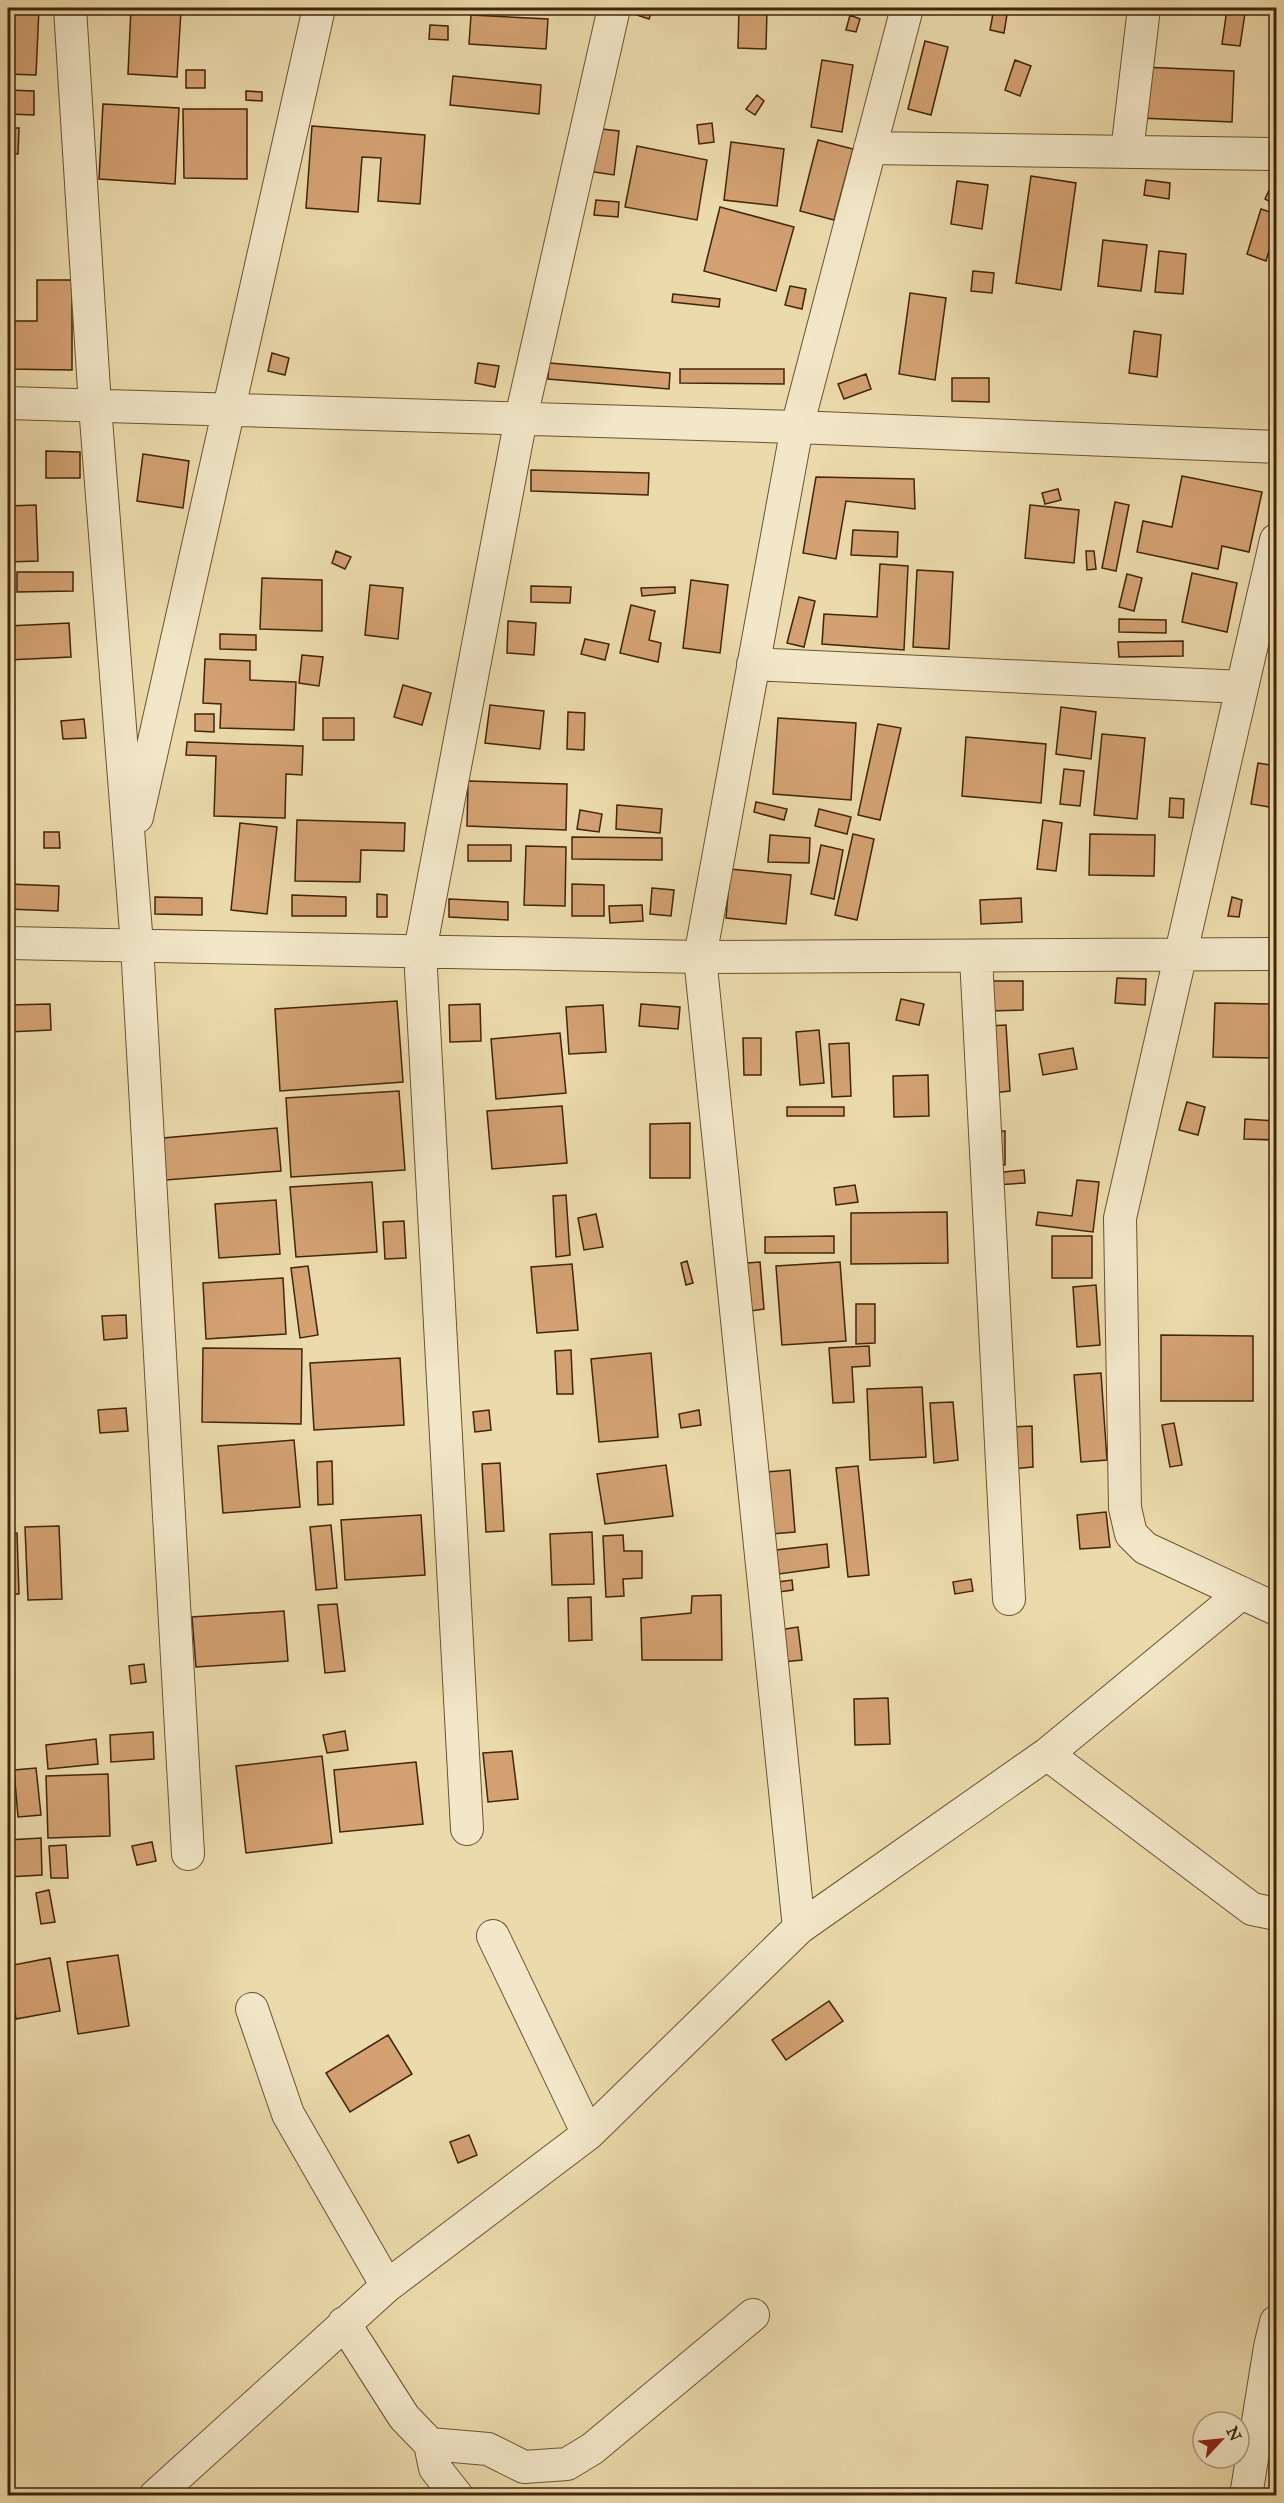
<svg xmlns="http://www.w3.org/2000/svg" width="1284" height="2503" font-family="'IM FELL Great Primer',serif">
	<rect width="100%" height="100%" fill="#ebdaab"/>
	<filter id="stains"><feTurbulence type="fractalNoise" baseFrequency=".00333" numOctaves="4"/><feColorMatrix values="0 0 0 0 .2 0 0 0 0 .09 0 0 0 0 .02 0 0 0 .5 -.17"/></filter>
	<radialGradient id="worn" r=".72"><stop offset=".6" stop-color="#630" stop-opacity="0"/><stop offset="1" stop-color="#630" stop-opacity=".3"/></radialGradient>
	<path fill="#d3a172" stroke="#41250b" stroke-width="1.5" d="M8,8H39L36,75L8,74Z
		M131,8L181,10L177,77L128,74Z
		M639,8H653L649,19L637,15Z
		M739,8L767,9L766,49L738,48Z
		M994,8H1008L1004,33L990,30Z
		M1227,9L1245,13L1240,46L1222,44Z
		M471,15L548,19L546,49L469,44Z
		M850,15L860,19L856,32L846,30Z
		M430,25L448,26V40L429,39Z
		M925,41L948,47L931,115L908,109Z
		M822,60L853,65L842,132L811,127Z
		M1015,60L1031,66L1020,96L1005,90Z
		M1142,67L1234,71L1232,122L1139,118Z
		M186,70H205V88H186Z
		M453,76L541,85L539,114L450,105Z
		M8,90L34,91V115L8,114Z
		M246,91L262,92V101L246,100Z
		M757,95L764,101L755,115L746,109Z
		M103,104L179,108L175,184L99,179Z
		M183,109H247V179L184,178Z
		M712,123L714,142L699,144L697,125Z
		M312,126L425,135L420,204L378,201L381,158L362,157L358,212L306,208Z
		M8,128H19L18,154L8,153Z
		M593,128L619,131L614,175L588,171Z
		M818,140L853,149L834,220L800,211Z
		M731,142L784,149L777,206L724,200Z
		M637,146L707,160L697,220L625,207Z
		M1031,176L1076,183L1061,290L1016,283Z
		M1146,180L1170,183L1169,199L1144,195Z
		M957,181L988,185L982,229L951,224Z
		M1272,184L1276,186V205L1265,199Z
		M596,200L619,202L618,217L594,215Z
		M720,207L794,227L776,291L704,271Z
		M1261,209L1276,214V227L1266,261L1247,254Z
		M1103,240L1147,245L1141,291L1098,286Z
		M1159,251L1186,254L1183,294L1155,292Z
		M973,271L994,273L992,293L971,291Z
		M37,280H72V370L8,369V321H37Z
		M790,286L806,289L802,309L785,305Z
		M910,293L946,298L935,380L899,374Z
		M673,294L720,299L719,307L672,302Z
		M1134,331L1161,335L1157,377L1129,373Z
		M272,353L289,358L285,375L268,371Z
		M478,363L499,366L495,387L475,383Z
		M549,363L670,373L669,389L548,379Z
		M680,369H784V384L680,383Z
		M866,374L871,389L844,399L838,384Z
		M952,378H989V402L952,401Z
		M46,451L80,452V478H46Z
		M143,454L189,461L183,508L137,501Z
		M531,470L649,473L648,495L531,491Z
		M1182,476L1262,492L1249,552L1222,546L1218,569L1137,552L1143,521L1172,527Z
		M816,477L914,479L915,509L846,501L836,559L803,553Z
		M1058,489L1061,500L1045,504L1042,493Z
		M1115,502L1129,505L1116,571L1102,568Z
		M36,505L38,561L8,562V506Z
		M1030,505L1079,510L1074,563L1025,558Z
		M853,530L898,532L897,557L851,555Z
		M336,551L351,557L345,569L332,563Z
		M1086,551H1094L1096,569L1087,570Z
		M880,564L908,566L904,650L822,644L824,614L877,617Z
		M917,570L953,572L949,649L913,647Z
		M17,572H73V591L17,592Z
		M1192,573L1237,583L1227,632L1182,622Z
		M1127,574L1142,578L1134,611L1119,607Z
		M262,578L322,580V631L260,629Z
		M691,580L728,585L720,653L683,648Z
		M370,585L403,588L398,639L365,635Z
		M531,586L571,587L570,603L531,602Z
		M675,587V593L642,596L641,588Z
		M799,597L815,601L804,647L787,643Z
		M631,605L655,611L649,640L661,643L658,662L620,653Z
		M1119,619L1166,620V633L1119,632Z
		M508,621L536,623L534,655L507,653Z
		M69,623L71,657L8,660V626Z
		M220,634L256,635V650L220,649Z
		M585,639L609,644L605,660L581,654Z
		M1183,641V656L1119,657L1118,642Z
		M302,655L323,657L319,686L299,683Z
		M205,659L250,661V680L296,682L294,730L220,728L221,704L203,703Z
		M403,685L431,693L422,725L394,717Z
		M490,705L544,711L540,749L485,743Z
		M1061,707L1096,712L1091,759L1056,754Z
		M568,712L585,713L584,750L567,749Z
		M195,714H214V732L195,731Z
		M323,718H354V740H323Z
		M778,718L856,723L851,800L773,794Z
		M84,719L86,738L63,739L61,721Z
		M878,724L901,728L880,820L858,815Z
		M1102,734L1145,738L1137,819L1094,815Z
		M966,737L1046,744L1041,803L962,796Z
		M187,742L303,746L302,775L286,774L285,818L214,816L216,756L186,755Z
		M1258,763L1276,766L1275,808L1251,804Z
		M1064,769L1084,771L1080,806L1060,804Z
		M468,781L567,784L566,830L467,826Z
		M1170,798L1184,799L1183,818L1169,817Z
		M756,802L787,809L784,820L754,812Z
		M617,805L662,809L660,833L616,829Z
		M819,809L851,817L847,834L815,826Z
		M580,810L602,814L599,832L577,829Z
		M297,820L405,823L404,851L361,850L360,882L295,881Z
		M1043,820L1062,823L1056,871L1037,869Z
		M240,823L277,827L267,914L231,910Z
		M44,832H59L60,848H44Z
		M853,834L874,839L857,920L835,915Z
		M1090,834L1155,835L1154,876L1089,875Z
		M770,835L810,838L809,863L768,862Z
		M572,837L662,838V860L572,859Z
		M468,845H511V861H468Z
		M821,845L843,850L834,899L811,894Z
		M526,846L566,847L565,906L524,905Z
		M730,869L791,875L786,924L726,918Z
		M8,884L59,886L58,911L8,909Z
		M572,884L604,885V916H572Z
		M652,888L674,890L671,916L650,914Z
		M377,894L387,895V917H377Z
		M292,895L346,897V916H292Z
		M155,897L202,898V915L155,914Z
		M1232,897L1242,900L1239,917L1228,916Z
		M1021,898L1022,922L981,924L980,900Z
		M449,899L508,902V920L449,917Z
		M642,905L643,921L610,923L609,906Z
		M1117,978L1146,979L1145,1005L1115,1003Z
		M987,981H1023V1010L987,1011Z
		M901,999L924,1004L919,1025L896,1020Z
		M397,1001L403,1082L280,1091L275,1009Z
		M1215,1003L1276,1004V1058L1213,1057Z
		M50,1004L51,1030L8,1032V1005Z
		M480,1004L481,1041L450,1042L449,1005Z
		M641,1004L680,1007L678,1029L639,1026Z
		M603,1005L606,1052L569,1054L566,1007Z
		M1006,1025L1010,1091L992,1093L988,1026Z
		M819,1030L824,1083L800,1085L796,1032Z
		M560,1033L566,1093L496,1099L491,1039Z
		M743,1038H761V1075H744Z
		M849,1043L851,1096L832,1097L829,1044Z
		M1073,1048L1077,1069L1043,1075L1039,1054Z
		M928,1075L929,1116L894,1117L893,1076Z
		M399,1091L405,1170L291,1177L286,1098Z
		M1187,1102L1205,1107L1198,1135L1179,1130Z
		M562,1106L567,1163L492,1169L487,1111Z
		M787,1107H844V1116H787Z
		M1245,1119L1276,1121V1140L1244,1139Z
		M690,1123V1178H650V1124Z
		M277,1128L281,1171L166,1180L163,1138Z
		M991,1131H1005V1165L991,1164Z
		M1024,1170L1025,1183L996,1185L995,1173Z
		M1077,1180L1099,1182L1093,1232L1036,1225L1038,1212L1072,1216Z
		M372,1182L377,1252L296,1257L290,1187Z
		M855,1185L858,1202L836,1205L834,1188Z
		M566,1195L570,1255L556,1257L553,1196Z
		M276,1200L280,1254L219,1258L215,1204Z
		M947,1212L948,1263L851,1264V1213Z
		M596,1214L603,1247L584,1250L578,1218Z
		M404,1221L406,1258L385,1259L383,1222Z
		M834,1236V1253H765V1237Z
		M1052,1236H1092V1278H1052Z
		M687,1261L693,1283L686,1285L681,1263Z
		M760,1262L764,1309L751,1311L747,1263Z
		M840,1262L846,1341L782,1345L776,1266Z
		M572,1264L578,1330L537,1333L531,1267Z
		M308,1266L318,1335L300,1338L291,1268Z
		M283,1278L286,1334L206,1339L203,1283Z
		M1096,1285L1100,1345L1077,1347L1073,1287Z
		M856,1304H875V1343L856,1344Z
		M126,1315L127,1338L104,1340L102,1316Z
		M1161,1335L1253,1336V1401H1161Z
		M869,1346L870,1366L852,1367L854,1402L833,1403L829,1348Z
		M203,1348L302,1349L301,1424L202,1422Z
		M571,1350L573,1394H557L555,1351Z
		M651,1353L658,1437L599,1442L591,1359Z
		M400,1358L404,1425L314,1430L310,1363Z
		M1101,1373L1107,1460L1081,1462L1074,1375Z
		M922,1387L926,1457L870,1460L867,1389Z
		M953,1402L958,1460L934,1463L930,1403Z
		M126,1408L128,1431L100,1433L98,1410Z
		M489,1410L491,1430L475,1432L473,1412Z
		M699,1410L701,1425L681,1428L679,1414Z
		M1174,1423L1182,1465L1170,1467L1162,1425Z
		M1032,1426L1033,1467L1012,1469L1010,1427Z
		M294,1440L300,1507L223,1513L218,1446Z
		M332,1461L333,1504L318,1505L317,1462Z
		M500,1463L504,1531L486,1532L482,1464Z
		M666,1465L673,1516L605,1524L597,1474Z
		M858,1466L869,1575L848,1577L836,1468Z
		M790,1470L795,1532L771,1534L766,1472Z
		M1106,1512L1110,1547L1080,1549L1077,1515Z
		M421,1515L425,1575L345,1580L341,1520Z
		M331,1525L337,1588L316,1590L310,1527Z
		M59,1526L62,1599L28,1600L25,1527Z
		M592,1532L594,1584L552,1585L550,1534Z
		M17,1533L19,1594H8V1534Z
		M623,1535L624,1551H642V1578L623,1579L624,1596L606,1597L603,1536Z
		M827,1544L829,1567L779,1574L776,1550Z
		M971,1579L973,1591L955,1594L953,1582Z
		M792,1580L793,1590L779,1592L778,1582Z
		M721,1595L722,1660H642L641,1618L691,1613L692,1596Z
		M591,1597L592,1640L569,1641L568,1598Z
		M337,1604L345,1671L325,1673L318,1605Z
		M284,1611L288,1661L196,1667L192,1617Z
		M798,1627L802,1660L783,1662L779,1630Z
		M144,1664L146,1682L131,1684L129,1666Z
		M888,1698L890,1744L855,1745L854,1699Z
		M345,1731L348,1750L327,1753L323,1735Z
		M153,1732L154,1759L111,1762L110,1735Z
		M96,1739L98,1764L48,1769L46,1745Z
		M512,1751L518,1799L488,1802L483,1753Z
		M322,1756L332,1843L246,1853L236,1766Z
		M416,1762L423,1824L340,1832L334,1770Z
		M36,1768L41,1815L18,1817L14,1770Z
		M108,1774L110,1836L48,1838L46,1776Z
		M41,1838L42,1875L8,1877V1840Z
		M152,1842L156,1861L137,1865L132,1846Z
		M66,1845L68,1878H51L49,1846Z
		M49,1890L55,1922L41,1924L36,1893Z
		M118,1955L129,2026L78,2034L67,1962Z
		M50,1958L60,2011L16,2019L8,1966Z
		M829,2001L843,2021L786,2060L772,2040Z
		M388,2035L412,2074L350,2112L326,2073Z
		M469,2135L477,2155L458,2163L450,2142Z"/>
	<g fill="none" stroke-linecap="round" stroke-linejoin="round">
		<g stroke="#6c5233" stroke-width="34">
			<path id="minor" d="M70,8L95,406L137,945L188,1854
				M870,148L1276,154
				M1127,152L1144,8
				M8,403L797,427L1276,447
				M1276,540L1120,1218L1125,1508L1131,1534L1145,1548L1276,1609
				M753,664L1242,687
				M137,817L319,8
				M8,943L700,957L1276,954
				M976,957L1009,1599
				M1047,1754L1252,1909L1276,1914
				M467,1829L420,951L521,418L614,8
				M799,1928L700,957L797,427L907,8
				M493,1936L588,2134
				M252,2009L288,2114L387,2286
				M344,2323L404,2417L430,2444L488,2449L524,2467L567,2464L592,2449L753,2315
				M430,2444L435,2468L457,2496
				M155,2496L387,2286L588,2134L799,1928L1047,1754L1242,1593
				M1246,2496L1270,2347L1276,2322"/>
		</g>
		<use href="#minor" stroke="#f2e7c8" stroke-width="32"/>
	</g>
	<rect width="1284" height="2503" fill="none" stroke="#ebdaab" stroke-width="30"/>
	<rect x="9" y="9" width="1266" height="2485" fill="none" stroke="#41250b" stroke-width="3"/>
	<rect x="15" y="15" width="1254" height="2473" fill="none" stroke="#41250b" stroke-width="1.5"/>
	<g transform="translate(1221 2440) rotate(64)"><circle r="28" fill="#f2e7c8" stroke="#ab997c" stroke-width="1.5"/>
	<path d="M0-4.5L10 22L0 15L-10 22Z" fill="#8f2418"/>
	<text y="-9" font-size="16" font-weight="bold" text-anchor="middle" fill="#41250b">N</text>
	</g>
	<rect width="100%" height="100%" filter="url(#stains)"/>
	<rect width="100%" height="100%" fill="url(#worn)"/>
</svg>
